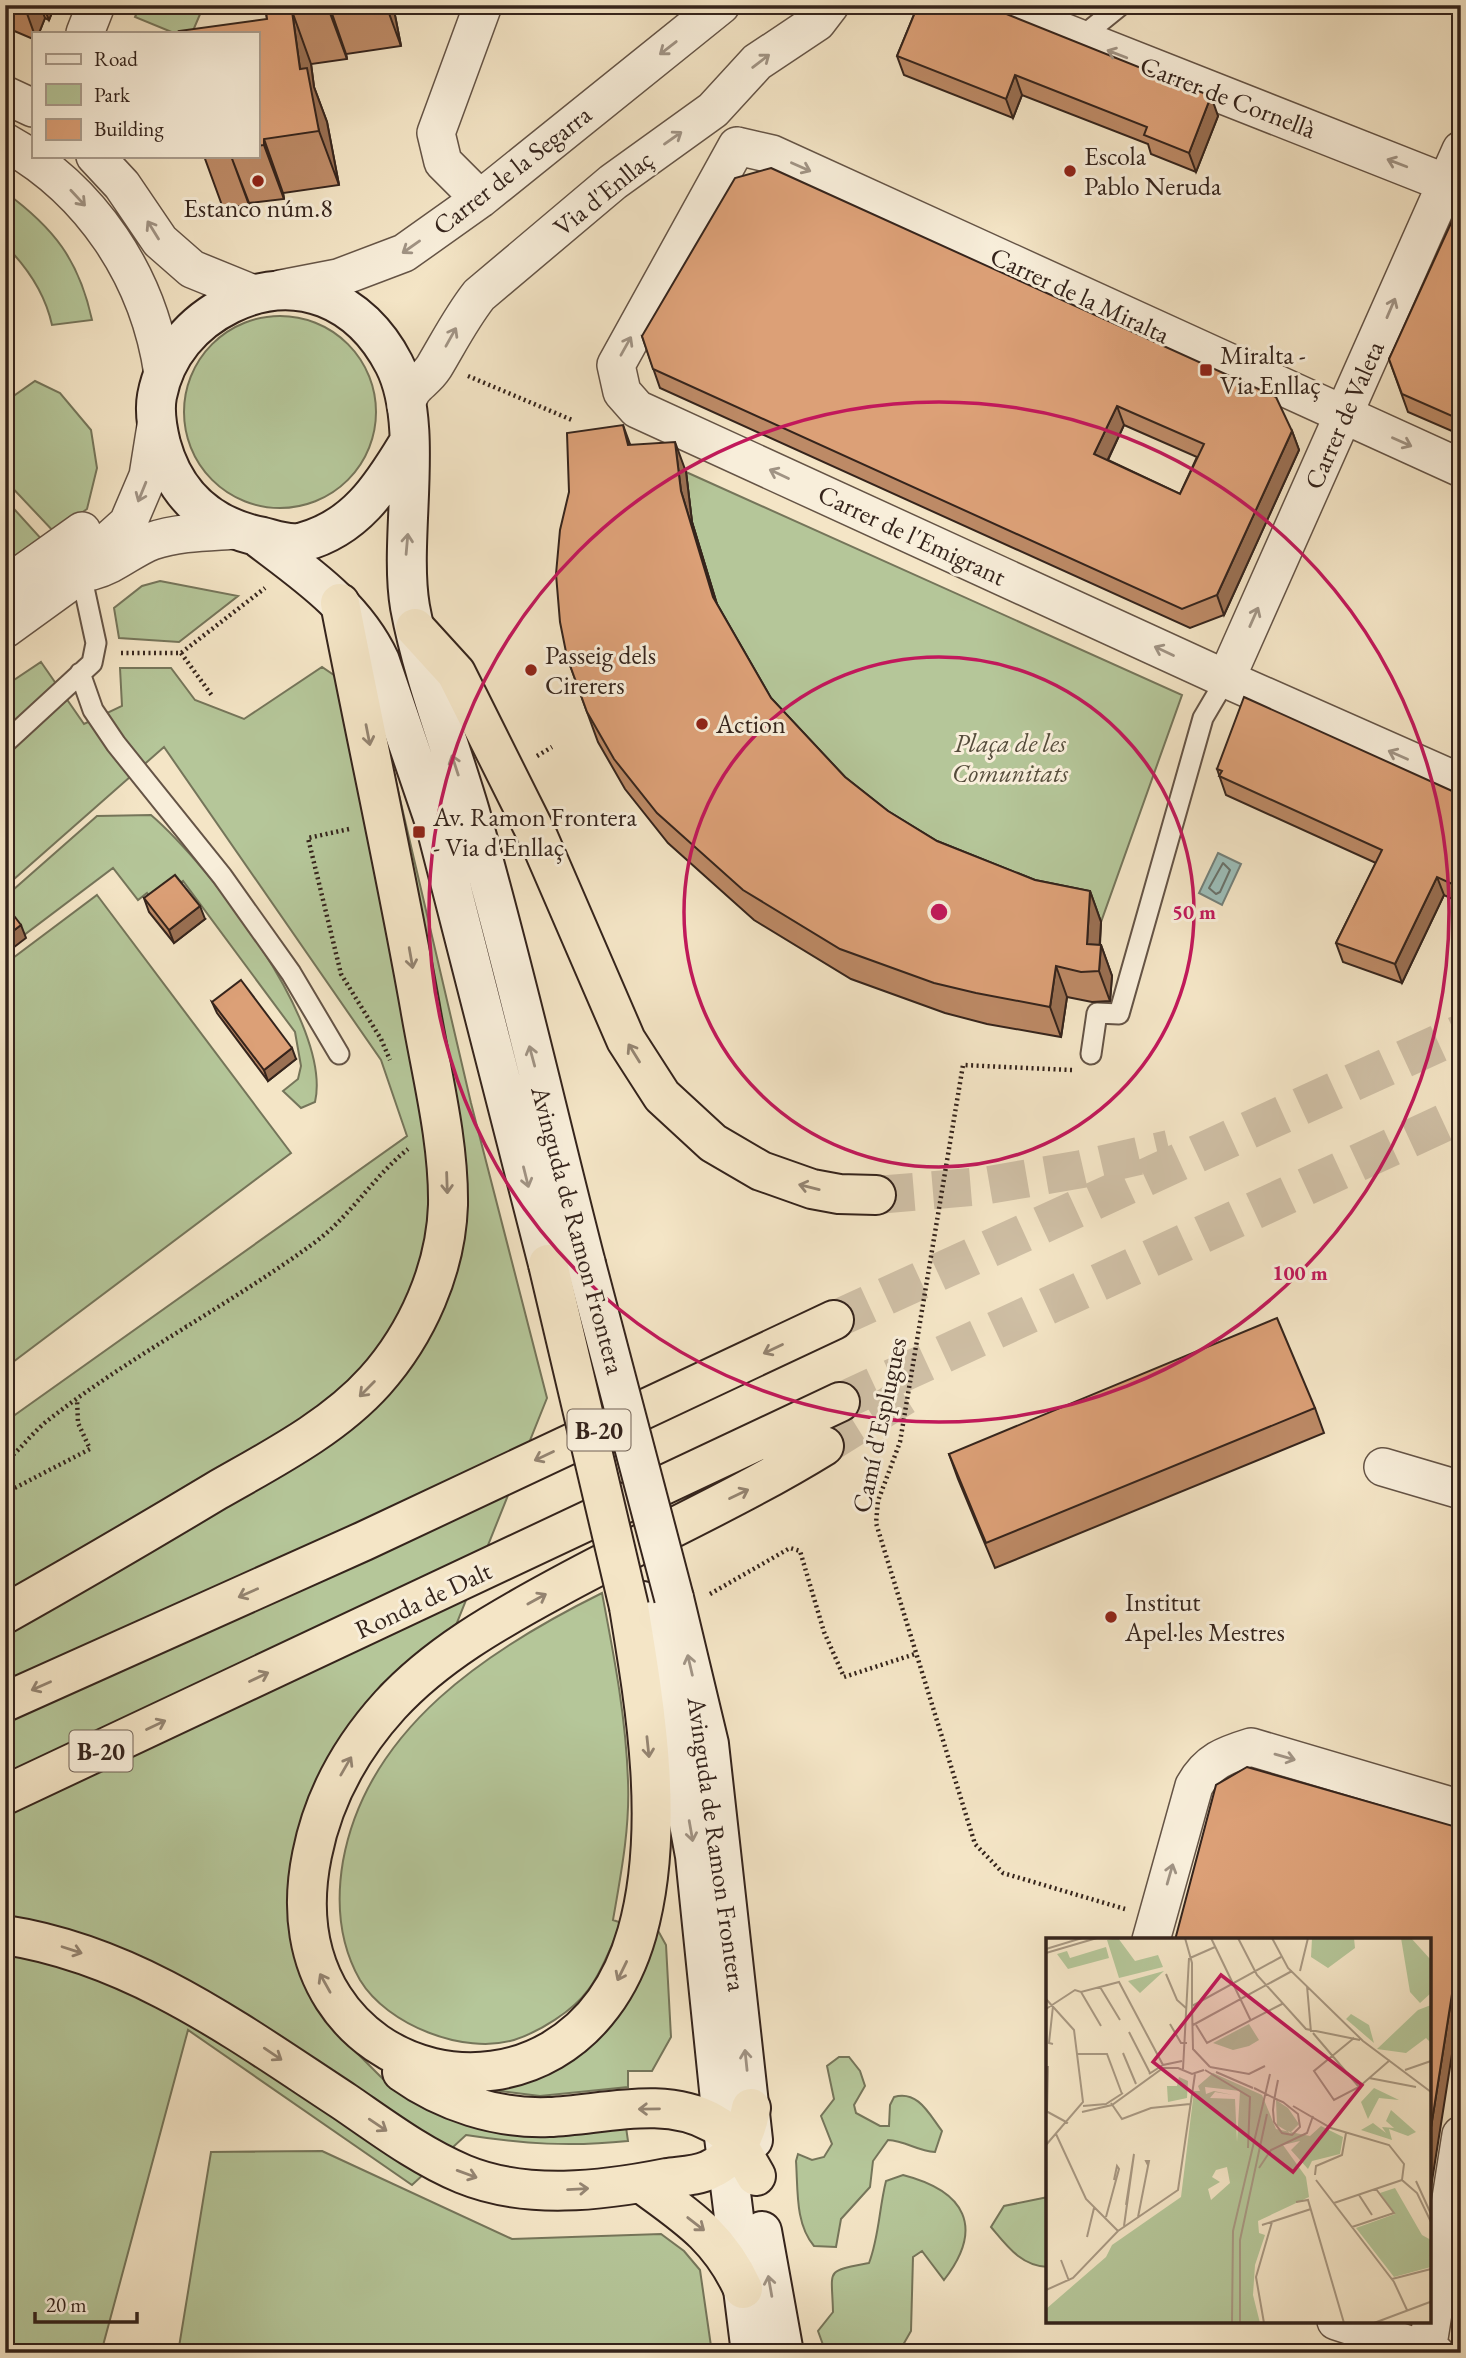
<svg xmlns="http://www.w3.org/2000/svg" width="1466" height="2358" font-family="'EB Garamond',serif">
	<rect width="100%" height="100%" fill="#f4e5c6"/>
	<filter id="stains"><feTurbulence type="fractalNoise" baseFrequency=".00286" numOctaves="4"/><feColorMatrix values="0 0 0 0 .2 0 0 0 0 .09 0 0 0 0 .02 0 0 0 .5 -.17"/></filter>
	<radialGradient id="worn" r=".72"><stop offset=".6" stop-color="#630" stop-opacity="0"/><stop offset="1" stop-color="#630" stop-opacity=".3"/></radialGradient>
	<path fill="#b5c699" stroke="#75755a" stroke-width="2" d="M140,5H204L192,33H174L135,17Z
		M5,192C54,228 79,260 92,320L52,325C45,293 28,268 5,245Z
		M184 412a96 96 0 1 1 192 0a96 96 0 1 1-192 0Z
		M35,381L60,393L91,430L97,468L87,509L54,532L5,480V402Z
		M686,472L1182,695L1101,922L1046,910L815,767L724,628L692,522Z
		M5,499L45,543L5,570Z
		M160,581L238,596L179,642L119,638L114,608L142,586Z
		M41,662L84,724L122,706L120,668H171L195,700L244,719L322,667L378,705L471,1103L547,1398L454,1630L381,1685L337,1747L315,1994L352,2048L389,2085L626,2127L628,2141C570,2147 524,2144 466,2135L412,2185L188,2030L101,2353H5V1422L407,1136L381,1060L164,747L5,887V686Z
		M151,815C208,864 333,1024 315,1102L301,1108L283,1091L298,1079L301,1066L295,1032L183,881L154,903L147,893L138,900L113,868L24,935L5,911V897L97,816Z
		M97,895L291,1153L5,1368V964Z
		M602,1593C614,1656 626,1717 628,1781C630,1828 621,1874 613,1920L622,1923C611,1944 603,1971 588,1990C573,2011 539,2032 514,2040C464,2055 387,2025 360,1980C339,1943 336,1902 343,1861C367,1728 489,1649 602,1593Z
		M656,1927L666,1945L671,2037L652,2071H628V2087L540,2096L492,2090C593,2060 627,2029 656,1927Z
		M839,2057H849L860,2071L865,2086L854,2105L856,2113L880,2126H889L890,2105L894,2097C918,2090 929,2114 942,2131L935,2152C917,2151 906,2141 888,2140L873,2161L870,2187L841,2219L836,2247L814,2246C795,2224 798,2189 796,2161L798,2154L812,2160L824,2157L832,2144L821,2116L834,2099L827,2066Z
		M322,2151L512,2239L661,2234L684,2251L700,2270L712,2353H178L211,2152Z
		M903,2175C965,2191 985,2227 944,2280L922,2251L913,2257L911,2331L899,2352L826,2353L818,2331L833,2312C832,2268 824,2272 869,2263C879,2237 879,2209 886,2181Z
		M1048,2197V2267C1021,2266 1007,2246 991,2227L1004,2206Z"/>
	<path fill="#9cbeb9" stroke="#73807a" stroke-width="2" d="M1218,853L1241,864L1222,905L1199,893Z"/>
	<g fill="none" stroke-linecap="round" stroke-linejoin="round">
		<path stroke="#68716a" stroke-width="2" d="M1223,863L1230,870L1220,892L1216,894L1209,888Z"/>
		<path stroke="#cebea4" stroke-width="38" stroke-dasharray="38 19" stroke-linecap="butt" d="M876,1195L983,1186L1082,1169L1169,1149
			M834,1320L1461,1033
			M840,1402L1461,1115
			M824,1446L914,1390"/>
		<g stroke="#655446" stroke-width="23">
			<path id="lane" d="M1079,39L1121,5
				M80,673L93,710L116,744L222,876L291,973L339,1054
				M5,743L92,663L96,643L81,574
				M1091,1054L1097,1013L1119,1014L1203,718L1226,679"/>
		</g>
		<g stroke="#655446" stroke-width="40">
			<path id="street" d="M995,5L1461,189
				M85,33L96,5
				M5,95L33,108
				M5,142C92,190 149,277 163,374
				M737,146L616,365L622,392L637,409L1226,679L1461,783
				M737,146L772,154L1461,468
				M95,156L122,185L160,241L192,269L251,293
				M480,199L443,162L436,133L483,5
				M281,289L338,278L404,253L480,199L721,5
				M406,406C411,383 423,384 434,367C449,342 461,318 479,295L613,182L713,110L757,62L817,22L830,5
				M92,571C115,565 131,549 152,541C179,532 208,532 236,530
				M5,586L82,531
				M5,629L81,574L97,551L128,523L148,476L156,426
				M1226,679L1461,150
				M1383,1467L1461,1490
				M1151,1940L1194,1786C1208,1761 1225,1755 1251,1747L1461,1809
				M1336,2321L1435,2353
				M1427,2351L1461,2135"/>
		</g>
		<g stroke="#35241c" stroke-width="42">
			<path id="secondary" d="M407,445C381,488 355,528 303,542C291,546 275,540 263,537C210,527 175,495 161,444C157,428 154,412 157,396C165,354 193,322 230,304C297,271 361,300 394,364C426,426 398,537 410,607C423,677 450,744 470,812C513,961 547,1113 586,1264
				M260,539C306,574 355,607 380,661L435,823L548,1264
				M674,1598L709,1744L753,2140
				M643,1601L663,1683L695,1856L723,2129L751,2353
				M762,2231L784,2353"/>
		</g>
		<g stroke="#35241c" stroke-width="42">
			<path id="highway" d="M415,628L456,673L539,839L626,1040L662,1096L713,1143L761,1171L812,1189L839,1194L876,1195
				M629,1607C646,1710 666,1830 637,1933C572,2162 264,2089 312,1855C323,1799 351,1748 390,1705C436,1655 496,1621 555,1589C644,1540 738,1499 824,1446
				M5,1614C76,1574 146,1533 216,1491C270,1460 333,1428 375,1381C417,1334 446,1269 448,1205C449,1140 431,1072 420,1007C396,872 366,738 340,603
				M5,1702L364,1541L834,1320
				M5,1795L840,1402
				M5,1935C135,1955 238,2032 345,2102C383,2128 420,2156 463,2174C526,2200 602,2191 667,2178C680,2176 697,2176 709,2170C736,2158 746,2135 751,2108
				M402,2072C444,2102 497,2119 549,2117C602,2115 664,2095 713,2123C734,2134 745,2157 756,2176
				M641,2183C686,2216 719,2236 743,2289"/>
		</g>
		<path stroke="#35241c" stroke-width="4.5" stroke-dasharray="2 3.5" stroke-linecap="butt" d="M468,376L572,420
			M121,653H181L265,588
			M181,653L213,697
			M537,756L552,747
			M349,829L308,838L341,974L381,1039L390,1060
			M1072,1070L963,1065L900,1442L878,1501L876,1523L975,1844L1003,1873L1125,1909
			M5,1462C20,1450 32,1433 47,1421C131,1355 228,1306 314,1243C351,1216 373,1177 408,1149
			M5,1493L90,1449L78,1423L77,1399
			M710,1594L790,1548L800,1551L824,1632L844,1677L915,1654"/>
		<use href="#lane" stroke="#f8eeda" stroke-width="19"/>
		<use href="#street" stroke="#f8eeda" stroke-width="37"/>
		<use href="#secondary" stroke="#f8eeda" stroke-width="38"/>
		<use href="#highway" stroke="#f4e5c6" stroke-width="38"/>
		<g stroke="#35241c" stroke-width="42" stroke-linecap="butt">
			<path id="secondary-bridge" d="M586,1264L674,1598"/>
		</g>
		<g stroke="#35241c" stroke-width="42" stroke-linecap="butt">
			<path id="highway-bridge" d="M548,1264L629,1607"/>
		</g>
		<use href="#secondary-bridge" stroke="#f8eeda" stroke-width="38"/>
		<use href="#highway-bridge" stroke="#f4e5c6" stroke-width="38"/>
	</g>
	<path fill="#bd8a66" stroke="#35241c" stroke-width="2" fill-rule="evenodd" d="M5,5H55L49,20L45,18L39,33H33V39L5,27Z
		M265,5H393L401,46L346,54L347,59L311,64L314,87L327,122L339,185L283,193L284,199L249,203V205L223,208L204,156H257V33L267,19Z
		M918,5L1218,116L1196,172L1151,154L1148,144L1022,95L1013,118L904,75L897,56Z
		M1053,5H1077L1069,12Z
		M1461,217V435L1408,412L1389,359Z
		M642,336L1292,431L1299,450L1224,615L1190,628L660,388ZM1124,425L1197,457L1180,494L1108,460Z
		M631,445L686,472L692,522L717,604L771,698L845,777L888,811L937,841L1035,880L1090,891L1101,922L1100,945H1101L1112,976L1110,1001L1092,1002L1067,997L1061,1037L987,1024L945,1013L851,979L754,920L668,843L625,789L598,742L567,657Z
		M1217,769L1461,795V903L1444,895L1402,983L1343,962L1336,943L1376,863L1226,795Z
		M144,898L205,919L174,943L149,912Z
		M212,1002L296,1059L268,1081L217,1013Z
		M1315,1408L1324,1433L995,1568L958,1479L949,1454Z
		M1461,2213V2249L1457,2238Z"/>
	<path fill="#9a7053" stroke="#35241c" stroke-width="2" d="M24,5H40L45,18L39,33H34Z
		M43,5H55L49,20Z
		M327,5H329L346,54L347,59Z
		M386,5H393L401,46Z
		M1067,5H1077L1069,12Z
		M292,11L311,64L314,87L327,122L339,185L319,131L300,69Z
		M1015,75L1022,95L1013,118L1006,99Z
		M1211,96L1218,116L1196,172L1189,153Z
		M264,139L283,193L284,199L264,145Z
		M231,156L249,203V205Z
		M1117,406L1124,425L1101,474L1094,454Z
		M623,425L634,455L628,445Z
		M1292,431L1299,450L1224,615L1217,595Z
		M675,442L686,472L692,522L724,628L713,597L681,491Z
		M1437,877L1444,895L1402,983L1395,964Z
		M1090,891L1101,922L1098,971L1087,944Z
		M200,906L205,919L174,943L169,930Z
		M21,925L26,938L5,954V937Z
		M1101,945L1112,976L1110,1001L1099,971Z
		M1056,966L1067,997L1061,1037L1050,1007Z
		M292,1048L296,1059L268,1081L264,1070Z
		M1461,1937V1997L1429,2200V2140Z"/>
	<path fill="#dca077" stroke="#35241c" stroke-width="2" fill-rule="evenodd" d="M265,5L327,6L292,11L300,69L307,68L319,131L264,139V145L257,146V33H180L179,31L267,19Z
		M918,5H984L1211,96L1189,153L1144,135L1147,127L1015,75L1006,99L897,56Z
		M771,168L1276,397L1292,431L1217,595L1182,609L653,369L642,336L735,178ZM1117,406L1204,444L1180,494L1094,454Z
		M1461,217V349L1459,352H1461V420L1402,394L1389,359L1452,221Z
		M623,425L628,445L675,442L681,491L713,597L771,698L845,777L888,811L937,841L1035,880L1090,891L1087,944L1101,945L1099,971L1081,972L1056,966L1050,1007L976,993L934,983L840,949L743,890L657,813L614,759L587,712L567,657L560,622L556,574L560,530L569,492L567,433Z
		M1244,697L1461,795V888L1437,877L1395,964L1336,943L1382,850L1219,776L1222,771L1217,769Z
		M175,875L200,906L169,930L144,898Z
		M5,904L21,925L5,937Z
		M241,980L292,1048L264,1070L212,1002Z
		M1277,1318L1315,1408L986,1543L949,1454Z
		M1247,1767L1453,1826L1461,1840V1937L1429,2140V1940H1175L1216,1785Z
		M1461,2213V2236L1457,2238Z
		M1461,2265V2297L1457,2292Z"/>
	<defs><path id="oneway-shaft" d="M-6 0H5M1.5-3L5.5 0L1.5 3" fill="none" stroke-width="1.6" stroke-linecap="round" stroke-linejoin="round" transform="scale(1.75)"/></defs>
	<g stroke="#a09384">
		<use href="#oneway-shaft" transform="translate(668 48) rotate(142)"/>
		<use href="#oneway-shaft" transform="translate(1117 54) rotate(-159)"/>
		<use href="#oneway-shaft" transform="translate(761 61) rotate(-38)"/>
		<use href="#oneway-shaft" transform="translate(673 138) rotate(-35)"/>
		<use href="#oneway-shaft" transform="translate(1397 163) rotate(-159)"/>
		<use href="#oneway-shaft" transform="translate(801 167) rotate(24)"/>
		<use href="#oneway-shaft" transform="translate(78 198) rotate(47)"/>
		<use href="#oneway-shaft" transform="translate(153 230) rotate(-122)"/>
		<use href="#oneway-shaft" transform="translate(411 247) rotate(145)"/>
		<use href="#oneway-shaft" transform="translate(1391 308) rotate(-67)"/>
		<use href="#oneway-shaft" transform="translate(451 337) rotate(-61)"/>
		<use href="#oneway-shaft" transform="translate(626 346) rotate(-61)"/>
		<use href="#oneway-shaft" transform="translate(1402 442) rotate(24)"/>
		<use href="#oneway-shaft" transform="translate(779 474) rotate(-155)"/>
		<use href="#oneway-shaft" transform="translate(142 492) rotate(112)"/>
		<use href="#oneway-shaft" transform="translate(407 544) rotate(-85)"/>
		<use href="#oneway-shaft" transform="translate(1254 617) rotate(-66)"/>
		<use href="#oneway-shaft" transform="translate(1164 651) rotate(-155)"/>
		<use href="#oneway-shaft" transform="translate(1398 755) rotate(-156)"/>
		<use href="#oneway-shaft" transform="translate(455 765) rotate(-108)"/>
		<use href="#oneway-shaft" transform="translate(532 1056) rotate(-105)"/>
		<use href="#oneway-shaft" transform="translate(526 1177) rotate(76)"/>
		<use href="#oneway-shaft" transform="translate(690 1665) rotate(-103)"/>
		<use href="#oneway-shaft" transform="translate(1285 1757) rotate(16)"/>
		<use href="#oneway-shaft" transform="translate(691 1831) rotate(80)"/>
		<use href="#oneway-shaft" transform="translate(1170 1874) rotate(-74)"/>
		<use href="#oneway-shaft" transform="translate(746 2060) rotate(-96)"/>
		<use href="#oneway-shaft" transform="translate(770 2286) rotate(-100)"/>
	</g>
	<g stroke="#948471">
		<use href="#oneway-shaft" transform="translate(368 735) rotate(79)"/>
		<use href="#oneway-shaft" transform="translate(411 958) rotate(80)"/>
		<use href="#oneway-shaft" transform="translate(634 1053) rotate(-122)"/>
		<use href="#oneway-shaft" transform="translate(447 1183) rotate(88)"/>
		<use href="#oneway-shaft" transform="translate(809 1187) rotate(-166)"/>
		<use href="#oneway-shaft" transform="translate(773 1349) rotate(155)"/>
		<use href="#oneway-shaft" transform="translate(367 1389) rotate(135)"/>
		<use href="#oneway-shaft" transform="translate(544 1456) rotate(155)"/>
		<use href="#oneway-shaft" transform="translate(739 1494) rotate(-26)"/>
		<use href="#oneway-shaft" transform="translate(248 1593) rotate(156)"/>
		<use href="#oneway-shaft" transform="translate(537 1599) rotate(-29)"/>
		<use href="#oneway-shaft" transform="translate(259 1677) rotate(-25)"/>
		<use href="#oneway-shaft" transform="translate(41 1686) rotate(156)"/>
		<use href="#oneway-shaft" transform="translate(156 1725) rotate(-25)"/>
		<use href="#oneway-shaft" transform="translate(648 1747) rotate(84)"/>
		<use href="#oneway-shaft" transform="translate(346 1766) rotate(-60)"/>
		<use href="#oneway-shaft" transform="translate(72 1950) rotate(18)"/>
		<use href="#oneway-shaft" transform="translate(622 1971) rotate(116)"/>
		<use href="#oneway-shaft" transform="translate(325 1983) rotate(-119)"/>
		<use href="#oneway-shaft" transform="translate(273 2054) rotate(34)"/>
		<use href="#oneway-shaft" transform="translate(649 2109) rotate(179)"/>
		<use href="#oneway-shaft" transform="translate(378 2125) rotate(34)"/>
		<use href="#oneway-shaft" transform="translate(467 2174) rotate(20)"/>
		<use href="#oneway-shaft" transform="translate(578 2189) rotate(-3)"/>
		<use href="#oneway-shaft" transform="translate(696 2224) rotate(38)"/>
	</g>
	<g fill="none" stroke="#c2185b" stroke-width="3.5">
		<circle cx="939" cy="912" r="255"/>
		<circle cx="939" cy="912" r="510"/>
	</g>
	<g fill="#8f2418" stroke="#f8eeda" stroke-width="2.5">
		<circle cx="1070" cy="171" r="7"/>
		<circle cx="258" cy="181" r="7"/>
		<rect x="1199" y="363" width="14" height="14" rx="3.5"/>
		<circle cx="531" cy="670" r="7"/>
		<circle cx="702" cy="724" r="7"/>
		<rect x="412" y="825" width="14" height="14" rx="3.5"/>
		<circle cx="1111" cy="1617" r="7"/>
	</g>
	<g text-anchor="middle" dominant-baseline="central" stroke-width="6" stroke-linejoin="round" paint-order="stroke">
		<g fill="#f8eeda" stroke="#706155" stroke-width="2">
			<rect x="567.5" y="1409.5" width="63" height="41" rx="5"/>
			<rect x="69.5" y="1730.5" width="63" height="41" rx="5"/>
		</g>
		<g font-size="24" font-weight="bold" fill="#35241c">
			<text x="599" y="1430">B-20</text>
			<text x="101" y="1751">B-20</text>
		</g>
		<g font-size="26" fill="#35241c" stroke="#f8eeda">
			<text transform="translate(1228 97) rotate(21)">Carrer de Cornellà</text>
			<text transform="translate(512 170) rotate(-38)">Carrer de la Segarra</text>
			<text transform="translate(603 193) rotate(-39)">Via d'Enllaç</text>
			<text transform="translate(1080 295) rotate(25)">Carrer de la Miralta</text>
			<text transform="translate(1344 415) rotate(-66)">Carrer de Valeta</text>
			<text transform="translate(912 535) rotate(25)">Carrer de l'Emigrant</text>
			<text transform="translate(578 1230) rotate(75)">Avinguda de Ramon Frontera</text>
			<text transform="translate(879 1425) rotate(-78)">Camí d'Esplugues</text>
			<text transform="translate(423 1600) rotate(-25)">Ronda de Dalt</text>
			<text transform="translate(717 1844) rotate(82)">Avinguda de Ramon Frontera</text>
		</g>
		<g font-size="26" fill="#35241c" stroke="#f8eeda" text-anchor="start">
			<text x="1084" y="156">Escola<tspan x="1084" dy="30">Pablo Neruda</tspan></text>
			<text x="258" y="208" text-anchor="middle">Estanco núm.8</text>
			<text x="1220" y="355">Miralta -<tspan x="1220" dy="30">Via Enllaç</tspan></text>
			<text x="545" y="655">Passeig dels<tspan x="545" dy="30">Cirerers</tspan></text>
			<text x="716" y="724">Action</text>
			<text x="433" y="817">Av. Ramon Frontera<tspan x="433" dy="30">- Via d'Enllaç</tspan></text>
			<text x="1125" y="1602">Institut<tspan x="1125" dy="30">Apel·les Mestres</tspan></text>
		</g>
		<g font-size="26" font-style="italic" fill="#554c3b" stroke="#f8eeda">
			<text x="1010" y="743">Plaça de les<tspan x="1010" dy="30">Comunitats</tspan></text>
		</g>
	</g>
	<g transform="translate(1046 1938)">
		<rect width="385" height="385" fill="#f4e5c6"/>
		<path d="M72,0L89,23L112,17L117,29L73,40L61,2ZM266,0H308L309,10L282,30L265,19ZM355,0H365L385,22V55L374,65L364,54ZM60,9L63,20L22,31L11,16L21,13L24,20ZM118,33L94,55L82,43ZM385,67V105L380,100L360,115L331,111L372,72ZM305,76L323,87L328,105L300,81ZM203,86L213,102L203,108L187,112L167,105ZM167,135L216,157L230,191L264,198L275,188L297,199L294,216L266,223L262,231L245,212L254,203L237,207L260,239L263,259L212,283L213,295L219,297L209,327L207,357L214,385H0V371L60,319L66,307L135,259L148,153H154L152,148ZM159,149L194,153L191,204L189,161L164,160L169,154L187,157L168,153L160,156ZM181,229L184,245L165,262L162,251L174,244L166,239L170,232ZM133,139L142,143L141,160L122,164L121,148H131ZM328,150L353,162L333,160L322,181L315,164ZM230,162L242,170L253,186L244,195L231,187ZM345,172L370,194L362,198L343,191L346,202L315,192L327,185L340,195L336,189L348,190L340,183ZM349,250L376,297L385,302V329L348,339L310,290L349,276L334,255Z" fill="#b5c699" fill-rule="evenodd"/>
		<path fill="none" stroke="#a89882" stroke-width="2" d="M139,0L146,25V68M165,0L205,83M192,0L211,37L260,91L314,102M226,0L242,30L317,103L385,154M0,11L36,0M0,15L51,0M144,20L169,9M254,33L262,0M120,36L131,62L140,70M261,48L265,94M54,49L74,82M35,54L55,88M0,61L28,92L37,164L0,207M7,68L3,105L7,106M146,68L147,111L164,129M146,68L235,19M0,71L29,52L35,54L73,44L117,127M124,86L135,105H141M147,87L246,33M150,87L161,105L236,66M83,94L104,135M267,95L313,149M308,100L268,133L288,162L313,149L344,122M77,115L90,146M31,116H61L76,156M164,129L203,136L219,128M137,131L143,20M159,132L204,159L202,210M359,132L385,123M170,134L207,150M103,136L117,127L136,123M323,140L370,149M208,150L232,162L237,164L252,176L254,189L246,197L236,195L228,184L227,172L228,163L230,152L232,142M65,165L76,181L105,170L144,166M37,168L60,166L77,155M247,168L285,190L343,207L358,226L356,242L371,255L385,284M0,173L22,185M1,174L2,128M36,174L66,167L117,130H132L146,136L158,132M10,196L40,261L72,293M213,230L225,212L261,195L267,178M269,237L270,228L296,217L300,195M270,242L348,344L361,372M370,243L385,276M313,257L326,277M250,264L262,262L298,385M288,265L356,242M60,279L73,231L71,228L68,242M92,279L103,223H100L102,227M216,287L265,271M78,288L88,216L80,267M306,289L348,275L330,251M41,299L48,270M15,322L23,343M346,341L385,331M0,352L27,340L72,293L132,252L149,136M186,385L187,293L224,136M194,385V302L221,176M218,385L210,339L226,284M328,385L384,364"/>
		<path fill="#c2185b" fill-opacity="0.15" stroke="#c2185b" stroke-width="3.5" d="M175,37L316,147L247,234L107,124Z"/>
		<rect width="385" height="385" fill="none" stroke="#35241c" stroke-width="3.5"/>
	</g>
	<circle cx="939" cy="912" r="10" fill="#c2185b" stroke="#f8eeda" stroke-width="3.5"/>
	<g font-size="21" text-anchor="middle" font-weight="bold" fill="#c2185b" stroke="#f8eeda" stroke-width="6" stroke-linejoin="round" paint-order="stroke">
		<text x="1194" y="919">50 m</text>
		<text x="1300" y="1280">100 m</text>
	</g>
	<rect width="1466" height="2358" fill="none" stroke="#f4e5c6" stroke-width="28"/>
	<rect x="7" y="7" width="1452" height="2344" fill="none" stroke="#35241c" stroke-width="3.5"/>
	<rect x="14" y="14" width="1438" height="2330" fill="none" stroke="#35241c" stroke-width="2"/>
	<rect x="32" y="32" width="228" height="126" fill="#f8eeda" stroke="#aa9d8e" stroke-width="2"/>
	<rect x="46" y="54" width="35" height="10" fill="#f8eeda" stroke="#aa9d8e" stroke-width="2"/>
	<text x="94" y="66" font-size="21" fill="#35241c">Road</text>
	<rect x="46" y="84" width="35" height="21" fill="#b5c699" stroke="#aa9d8e" stroke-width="2"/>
	<text x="94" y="102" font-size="21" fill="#35241c">Park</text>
	<rect x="46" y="119" width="35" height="21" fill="#dca077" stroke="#aa9d8e" stroke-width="2"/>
	<text x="94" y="136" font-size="21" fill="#35241c">Building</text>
	<path d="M35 2312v10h102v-10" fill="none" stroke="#35241c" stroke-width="3.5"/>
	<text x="46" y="2312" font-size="21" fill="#35241c" stroke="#f8eeda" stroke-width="5" paint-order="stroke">20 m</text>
	<rect width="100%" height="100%" filter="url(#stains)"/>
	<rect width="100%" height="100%" fill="url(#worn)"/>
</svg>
